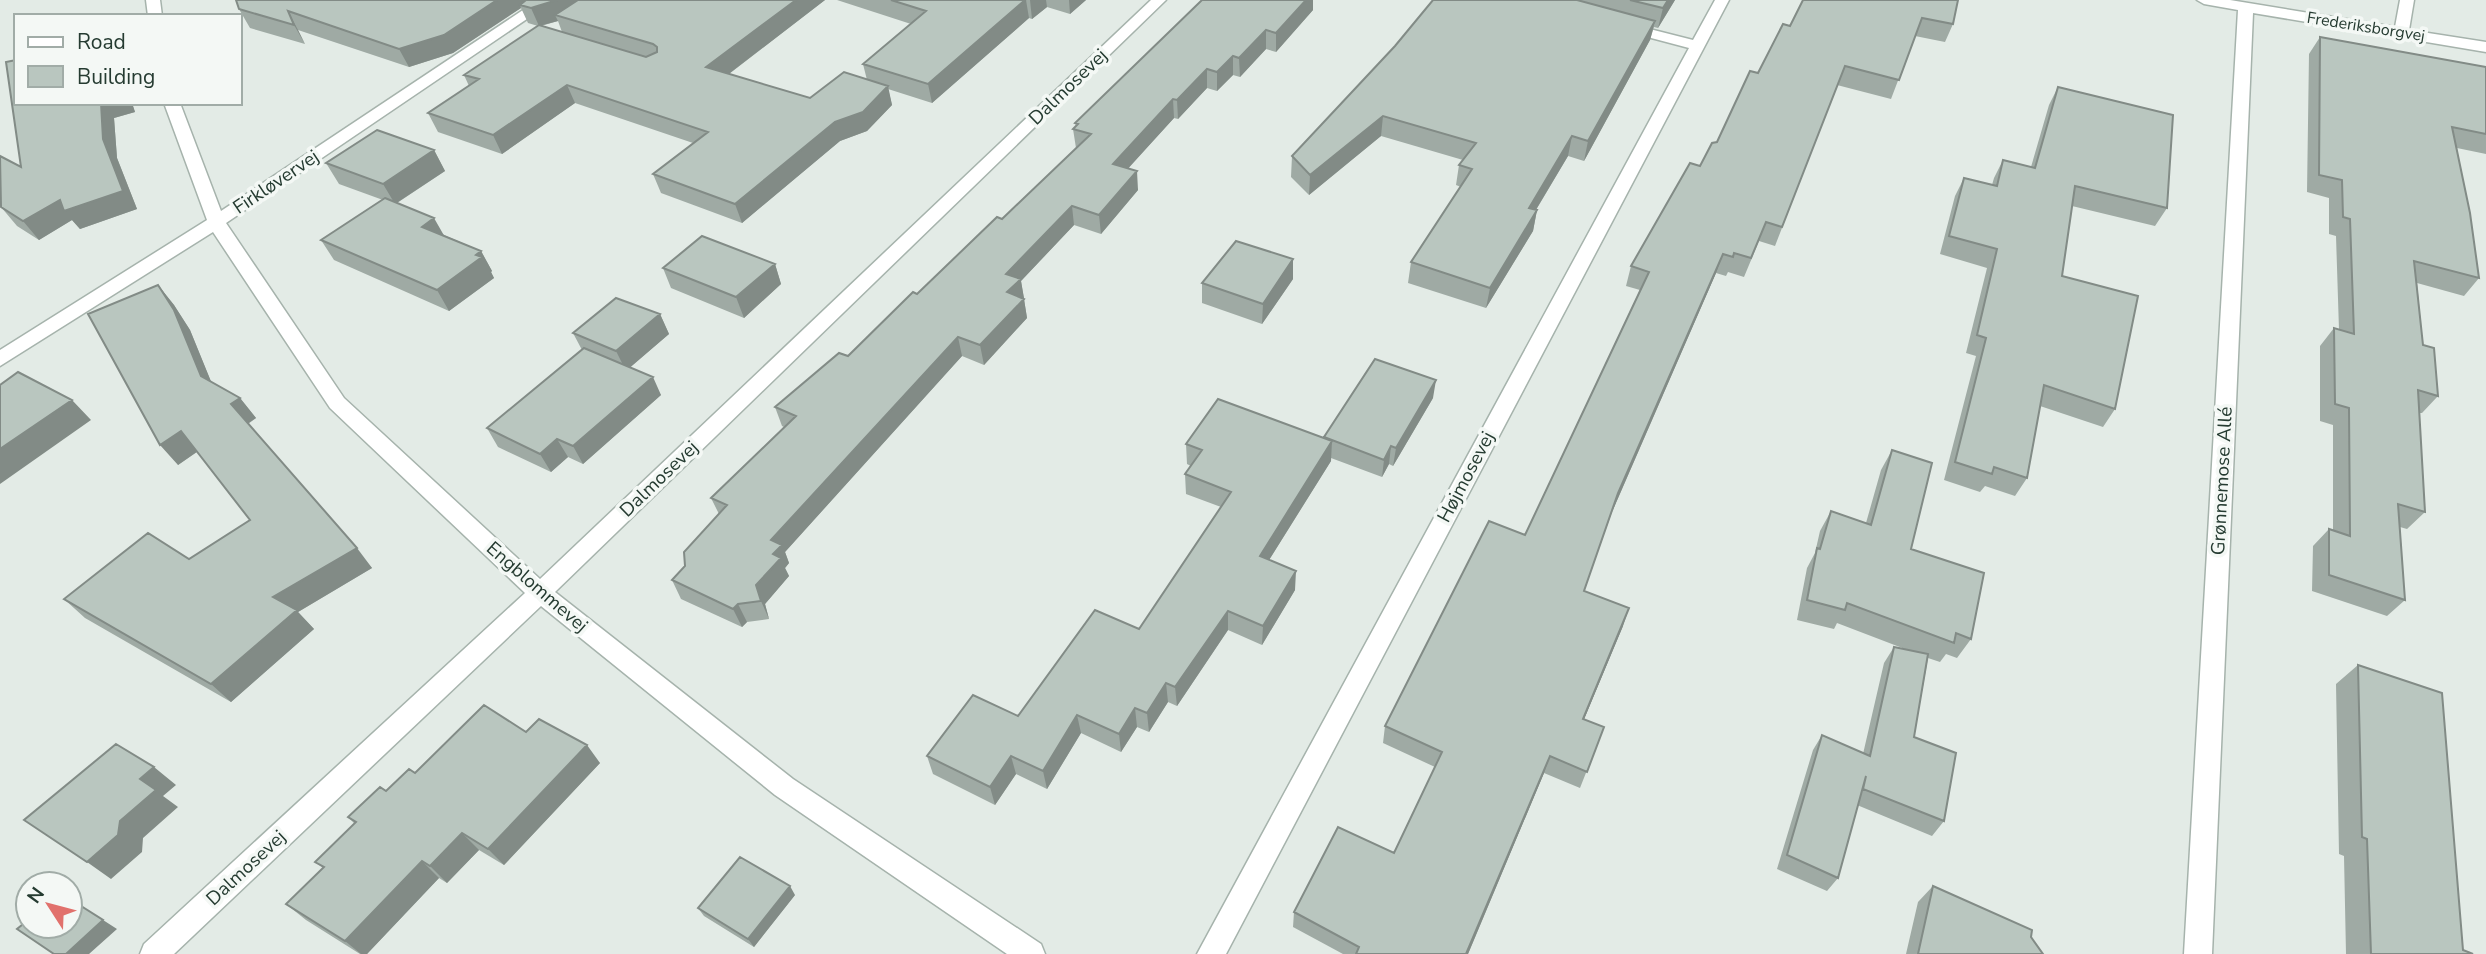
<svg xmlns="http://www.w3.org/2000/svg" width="2486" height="954" font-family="'Nunito Sans',sans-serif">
	<rect width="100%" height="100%" fill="#e3ebe6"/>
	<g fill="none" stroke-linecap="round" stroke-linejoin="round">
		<g stroke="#a6b3ac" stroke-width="3">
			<path id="minor" d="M146,0H160L162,16H148Z
				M538,0H555L226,223L344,398L540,579L1151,0H1166L555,592L793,779L1041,944L1045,954H1007L775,795L541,606L174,954H140L144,944L525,593L330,408L213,232L0,366V350L207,220L164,103H180L221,211Z
				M1715,0H1729L1226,954H1197L1689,48L1621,30L1619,27L1626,23L1693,40Z
				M2197,0H2230L2395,27L2400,0H2414L2409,30L2486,42V52L2253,13L2212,954H2184L2238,10L2204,4Z"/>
		</g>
		<use href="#minor" fill="#fff" fill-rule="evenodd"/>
	</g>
	<path fill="#9faaa4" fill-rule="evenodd" d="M236,0H825L729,74L810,98L867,80L863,64L911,24L837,0H1086L1070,14L1047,7L1032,19L1029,18L932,103L888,89L892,105L867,131L840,141L742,223L661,193L653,174L693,143L575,103L502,154L438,132L428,113L469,86L464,75L538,26L528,23L521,8L453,53L409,67L298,30L305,44L250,28L239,9ZM558,21L562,32L541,26Z
		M1202,0L1313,10L1276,52L1266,49L1240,77L1233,75L1217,91L1207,88L1178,119L1174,118L1128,168L1138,190L1101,234L1074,225L1021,281L1027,318L984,365L962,356L785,552L789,563L785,568L789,576L765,604L769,619L747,622L742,627L681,599L672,580L685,566L719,514L711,498L784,427L782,426L775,407L848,356L1002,219L1076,148L1073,129L1076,126L1075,123Z
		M1433,0H1675L1658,28L1654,27L1650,40L1584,161L1568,156L1536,210H1537L1533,231L1486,308L1408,283L1411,262L1461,187L1456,185L1459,165L1463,160L1381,136L1309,195L1291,177L1292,156L1395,46Z
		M1958,0L1953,24L1945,42L1915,36L1891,99L1837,85L1775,246L1759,241L1744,277L1728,272L1726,276L1716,273L1612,512L1584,591L1623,626L1584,719L1604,727L1580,788L1544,773L1468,954H1343L1293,927L1294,912L1394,853L1435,767L1383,743L1385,726L1525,535L1640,290L1626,286L1631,266L1717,142L1758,73L1790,26Z
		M2320,37L2486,67V154L2457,148L2479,278L2464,296L2417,283L2423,345L2438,396L2422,413H2419L2425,512L2407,529L2400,527L2405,600L2387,616L2312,591L2313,546L2329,529L2333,531V425L2320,421V346L2334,328L2339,330L2336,236L2329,234V198L2307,192L2309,54Z
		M2058,87L2167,208L2155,226L2072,206L2062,276L2115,409L2103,427L2040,406L2027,478L2015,496L1985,486L1980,492L1944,480L1976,356L1966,353L1987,268L1940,254L1955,196L1964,178L1992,185L1994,178L2003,160L2031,167L2049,105Z
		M16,103H132L135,112L114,118L117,158L137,209L80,229L72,220L39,240L17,226L1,207L21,167Z
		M434,150L445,171L397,203L444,235L481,251L492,271L491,272L494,278L449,311L334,260L321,240L383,200L339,184L326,163Z
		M1293,259V279L1262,324L1202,303V283Z
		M775,264L781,284L744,318L671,288L663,268Z
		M158,285L174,305L190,330L211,382L240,398L256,418L248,424L372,568L298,612L314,629L231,702L85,618L64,599L189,559L250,520L197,452L178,465Z
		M660,314L669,334L630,367L661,395L583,464L568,457L551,472L498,447L487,428L582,350L573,333Z
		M1433,398L1393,466L1389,464L1382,477L1331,458V461L1269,560L1295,590L1262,645L1228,630L1177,706L1168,702L1149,732L1137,727L1121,752L1081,733L1047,789L1016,774L995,805L933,774L927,756L1018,716L1139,629L1221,507L1186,494L1185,474L1191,466L1187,464L1186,444L1324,437Z
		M1892,450L1911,549L1971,639L1957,658L1946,654L1940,662L1928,658L1914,737L1944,821L1932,836L1857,805L1838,878L1827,891L1777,869L1813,750L1822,735L1863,754L1884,663L1894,647L1905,649L1837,623L1834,629L1797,620L1807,568L1815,553L1820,531L1831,511L1866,523L1881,470Z
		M2358,665L2463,950L2473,954H2346L2344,856L2339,854L2336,684Z
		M526,732L600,763L504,865L479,850L447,883L439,878L367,954H360L306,920L286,904L323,868L315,862L355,824L348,817L415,773Z
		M1933,886L2031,937L2043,954H1906L1918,902Z
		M795,895L754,947L704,916L698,908Z"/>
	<path fill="#828b86" d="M497,0H533L520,5L521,8L453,53L409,67L399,49Z
		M557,0H601L555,15L558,21L539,26L531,8Z
		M796,0H825L713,86L706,67Z
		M1025,0H1026L1029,18L932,103L928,84Z
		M1030,0H1046L1047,7L1032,19Z
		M1069,0H1086L1070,14Z
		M1306,0H1313V10L1276,52V33Z
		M1668,0H1675L1658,28L1663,8Z
		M288,11L298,30L305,44L294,25Z
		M1655,21L1650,40L1584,161L1588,141Z
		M1266,30V49L1240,77L1239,58Z
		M1233,56V75L1217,91V72Z
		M1207,69V88L1178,119L1177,100Z
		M567,85L575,103L502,154L493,135Z
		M888,86L892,105L867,131L840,141L742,223L735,204L835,122Z
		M1173,99L1174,118L1115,183L1113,164Z
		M101,103H132L135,112L114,118L117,158L137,209L80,229L72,220L39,240L23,221L103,139Z
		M1383,116L1381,136L1309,195L1310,175Z
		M1572,136L1568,156L1525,228L1529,208Z
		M434,150L445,171L395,204L383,184Z
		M1137,171L1138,190L1101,234L1099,215Z
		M1072,206L1074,225L1021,281L1024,298L1010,312L1007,292L1006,274Z
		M1537,210L1533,231L1486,308L1490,288Z
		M434,218L446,239L422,227Z
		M481,251L492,271L491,272L494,278L449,311L437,290Z
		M1723,254L1716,273L1612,512L1618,493Z
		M1293,259V279L1262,324L1263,304Z
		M775,264L781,284L744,318L736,297Z
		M158,285L174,305L190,330L217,396L201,376Z
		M1024,299L1027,318L984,365L980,345Z
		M660,314L669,334L626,371L616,351Z
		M958,337L962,356L785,552L789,563L785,568L789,576L765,604L769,619L761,601L756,585L773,554L771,540Z
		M653,377L661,395L583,464L573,446Z
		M1436,380L1433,398L1393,466L1396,448Z
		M240,398L256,418L247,424L231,404Z
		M72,400L91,420L0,484V449Z
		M181,431L198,451L178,465L160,445Z
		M557,439L568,457L551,472L540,454Z
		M1332,441L1331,461L1259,576L1260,556Z
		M1391,446L1389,464L1382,477L1384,460Z
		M357,548L372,568L298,612L314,629L231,702L211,684L273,597Z
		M1296,571L1295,590L1262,645L1263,626Z
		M738,604L747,622L742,627L733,609Z
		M1629,608L1623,626L1577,736L1583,719Z
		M1228,611V630L1177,706L1175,687Z
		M1166,683L1168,702L1149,732L1147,713Z
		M1135,708L1137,727L1121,752L1119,734Z
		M1077,715L1081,733L1047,789L1043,771Z
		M587,745L600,763L504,865L488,849Z
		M1011,756L1016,774L995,805L990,787Z
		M1550,756L1544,773L1468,954H1466Z
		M154,767L176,785L163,796L178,807L143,838L142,852L111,879L87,862L120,821L140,779Z
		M462,833L479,850L447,883L430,866Z
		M422,861L439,878L367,954H361L345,941Z
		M790,886L795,895L754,947L748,939Z
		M103,920L117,929L89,954H66Z"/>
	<path fill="#b9c6bf" stroke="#828b86" stroke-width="2" d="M236,0H497L444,35L399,49L288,11L294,25L239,9Z
		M526,0H557L531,8L520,5Z
		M578,0H796L706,67L810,98L844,72L888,86L863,112L835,122L735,204L653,174L708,132L567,85L493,135L428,113L479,79L464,75L539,25L646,57L657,52V47L653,44L555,15Z
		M891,0H1025L928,84L863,64L926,11Z
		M1202,0H1306L1276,33L1266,30L1239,58L1233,56L1217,72L1207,69L1177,100L1173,99L1113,164L1137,171L1099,215L1072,206L1006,274L1021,279L1007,292L1024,299L980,345L958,337L771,540L782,545L773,554L781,558L756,585L761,601L738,604L733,609L672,580L685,566L684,552L727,505L711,498L796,416L775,407L839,353L848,356L913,292L917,294L997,217L1002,219L1091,134L1073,129L1078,124L1075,123Z
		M1433,0H1577L1655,21L1588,141L1572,136L1529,208L1537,210L1490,288L1411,262L1472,169L1459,165L1476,143L1383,116L1310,175L1292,156L1395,46Z
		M1630,0H1668L1663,8Z
		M1803,0H1958L1953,24L1922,18L1899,80L1845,66L1782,227L1766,222L1751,258L1734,253L1733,257L1723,254L1618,493L1584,591L1629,608L1583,719L1604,727L1587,772L1550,756L1466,954H1356L1359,947L1294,912L1338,827L1394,853L1442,752L1385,726L1489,521L1525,535L1649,272L1631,266L1690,163L1700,166L1712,143L1717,142L1750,71L1758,73L1783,24L1790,26Z
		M2320,37L2486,67V134L2452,127L2470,213L2479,278L2414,261L2423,345L2434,348L2438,396L2418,390L2425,512L2398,504L2405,600L2329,575V529L2350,536L2349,408L2335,404L2334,328L2354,334L2350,219L2343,217L2342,180L2319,175Z
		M16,60V103H101L103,139L123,191L64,211L60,200L23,221L1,207L0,156L21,167L6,62Z
		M2058,87L2173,115L2167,208L2075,186L2062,276L2138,296L2115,409L2044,385L2027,478L1994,467L1992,474L1955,462L1986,338L1977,335L1997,249L1949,236L1964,178L1997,186L2003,160L2035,168Z
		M377,130L434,150L383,184L326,163Z
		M385,198L434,218L422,227L481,251L476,255L482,257L437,290L321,240Z
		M702,236L775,264L736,297L663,268Z
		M1236,241L1293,259L1263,304L1202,283Z
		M158,285L174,310L201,376L240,398L231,404L357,548L273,597L297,610L211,684L64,599L148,533L189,559L250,520L181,431L160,445L88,314Z
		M616,298L660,314L616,351L573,333Z
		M584,348L653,377L573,446L557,439L540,454L487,428Z
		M1375,359L1436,380L1396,448L1391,446L1384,460L1324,437Z
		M18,372L72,400L0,449V385Z
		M1218,399L1332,441L1260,556L1296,571L1263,626L1228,611L1175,687L1166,683L1147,713L1135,708L1119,734L1077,715L1043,771L1011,756L990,787L927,756L973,695L1018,716L1095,610L1139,629L1231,492L1185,474L1202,450L1186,444Z
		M1892,450L1932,463L1911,549L1984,573L1971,639L1956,633L1954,643L1847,603L1845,610L1807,600L1817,548L1820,549L1831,511L1871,525Z
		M1894,647L1928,654L1914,737L1956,753L1944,821L1863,789L1866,776L1838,878L1787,855L1822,735L1870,756Z
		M2358,665L2442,693L2463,950L2473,954H2371L2367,839L2362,837Z
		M484,705L526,732L539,719L587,745L488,849L462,833L430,866L422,861L345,941L286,904L324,867L315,862L356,822L348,817L380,787L386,791L409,769L415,773Z
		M116,744L154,767L140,779L156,790L120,821L118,835L87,862L24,820Z
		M740,857L790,886L748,939L698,908Z
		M1933,886L2032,930L2031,937L2043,954H1918Z
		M70,899L103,920L66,954H54L17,929L28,920V926H70Z"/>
	<g text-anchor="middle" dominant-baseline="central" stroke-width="7" stroke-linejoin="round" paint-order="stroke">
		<g font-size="16" fill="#253b31" stroke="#f4f8f5">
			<text transform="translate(2366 27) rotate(9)">Frederiksborgvej</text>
		</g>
		<g font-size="19" fill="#253b31" stroke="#f4f8f5">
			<text transform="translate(1068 87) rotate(-44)">Dalmosevej</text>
			<text transform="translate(276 182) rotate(-34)">Firkløvervej</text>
			<text transform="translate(1466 477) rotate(-62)">Højmosevej</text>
			<text transform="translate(659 479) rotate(-44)">Dalmosevej</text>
			<text transform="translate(2222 481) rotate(-87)">Grønnemose Allé</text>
			<text transform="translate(537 587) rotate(41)">Engblommevej</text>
			<text transform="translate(246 868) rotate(-43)">Dalmosevej</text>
		</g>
	</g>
	<rect x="14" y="14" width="228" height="91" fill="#f4f8f5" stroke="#a1aca7" stroke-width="2"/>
	<rect x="28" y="37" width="35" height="10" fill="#ffffff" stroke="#a1aca7" stroke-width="2"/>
	<text x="77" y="49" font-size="21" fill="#253b31">Road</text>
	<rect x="28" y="66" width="35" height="21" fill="#b9c6bf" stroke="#a1aca7" stroke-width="2"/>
	<text x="77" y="84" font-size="21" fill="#253b31">Building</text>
	<g transform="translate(49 905) rotate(306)"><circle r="33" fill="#f4f8f5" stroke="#a1aca7" stroke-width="2"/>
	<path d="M0-5L12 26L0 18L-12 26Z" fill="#e1716c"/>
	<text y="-10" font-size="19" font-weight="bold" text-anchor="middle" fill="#253b31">N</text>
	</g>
</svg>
